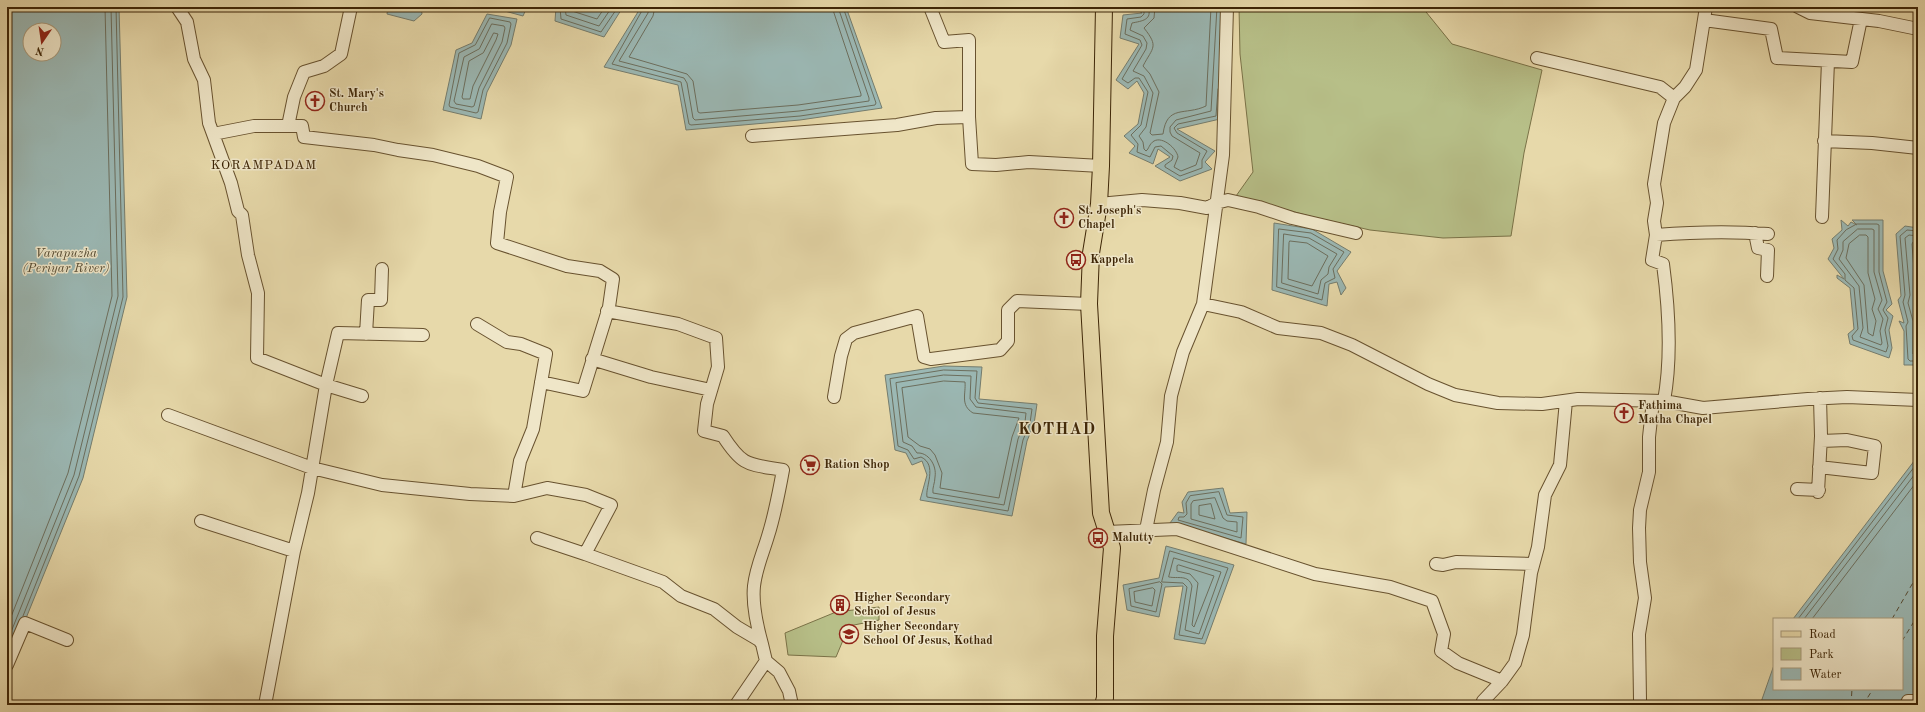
<svg xmlns="http://www.w3.org/2000/svg" width="1925" height="712" font-family="'Old Standard TT',serif">
	<rect width="100%" height="100%" fill="#e7d9aa"/>
	<filter id="stains"><feTurbulence type="fractalNoise" baseFrequency=".005" numOctaves="4"/><feColorMatrix values="0 0 0 0 .2 0 0 0 0 .09 0 0 0 0 .02 0 0 0 .5 -.17"/></filter>
	<radialGradient id="worn" r=".72"><stop offset=".6" stop-color="#630" stop-opacity="0"/><stop offset="1" stop-color="#630" stop-opacity=".3"/></radialGradient>
	<path fill="#b7bf88" stroke="#7a7247" d="M1239,7H1422L1452,44L1542,70L1524,153L1511,236L1443,238L1370,230L1313,217L1236,196L1253,172L1240,54Z
		M879,607V620L849,626L836,657L788,655L785,633L836,612Z"/>
	<path fill="#9bb8b4" stroke="#757d6e" fill-rule="evenodd" d="M7,7H119L127,297L83,478L7,665ZM30,30H54V54H30Z
		M388,7H421L422,14L414,21L387,14Z
		M490,7H527L523,16Z
		M556,7H623L604,37L555,21Z
		M641,7H846L882,108L800,120L686,130L678,85L604,67Z
		M1133,7H1226L1220,119L1177,129L1215,151L1205,162L1212,169L1180,181L1155,166L1170,157L1158,149L1153,164L1129,153L1135,146L1124,136L1138,124L1144,93L1137,81L1128,89L1116,80L1139,44L1120,38L1123,15L1142,13Z
		M487,14L517,19L511,45L487,92L481,119L443,110L456,50L472,43Z
		M1841,220L1848,226L1851,222L1857,225L1852,220H1883V271L1892,304L1886,310L1893,316L1889,330L1892,348L1889,358L1850,344L1848,334L1854,329L1850,288L1837,278V275L1844,279L1828,259L1834,248L1832,239L1842,230Z
		M1274,223L1312,229L1351,252L1337,271L1346,288L1341,295L1337,282L1329,284L1327,306L1272,290Z
		M1905,226L1918,228V365H1904V331L1899,321L1904,323L1898,300L1901,296L1896,234Z
		M944,366L982,367L979,399L1037,404L1034,424L1027,441L1012,516L920,500L927,475L922,461L912,465L906,453L895,450L885,375Z
		M1918,456V690L1904,705H1760L1774,665V689H1902V619H1793Z
		M1223,488L1230,513L1247,512L1246,544L1170,523L1178,512L1184,513L1182,502L1188,492Z
		M1166,546L1234,565L1205,644L1174,639L1183,586L1165,587L1159,617L1127,610L1123,585L1159,578Z"/>
	<g fill="none" stroke-linecap="round" stroke-linejoin="round">
		<path stroke="#6c6e5d" stroke-width="1" d="M560,7L561,19L601,32L618,7
			M565,7L566,15L599,26L612,7
			M571,7L572,11L597,19L605,7
			M644,7L612,64L681,82L689,124L691,125L800,116L875,105L876,103L843,7
			M649,7L648,13L619,61L684,78L687,83L693,118L695,120L799,111L869,101V98L838,7
			M655,7L653,16L629,57L687,74L693,81L698,112L700,113L798,105L861,96V94L832,7
			M1141,7L1144,10V14L1141,17L1127,19L1125,34L1140,40L1142,45L1122,79L1128,83L1135,78H1139L1148,92L1141,125L1131,135L1138,144L1137,152L1150,157L1155,147L1161,146L1173,156L1172,160L1165,165V167L1180,176L1202,168V160L1207,151L1177,133L1174,128L1178,124L1216,116L1218,89
			M1148,7C1153,20 1142,21 1132,23L1130,30L1143,36L1147,43L1146,49L1133,71L1144,76L1153,93L1146,127L1139,136L1143,142L1144,149L1146,151C1149,149 1149,144 1154,141C1163,136 1177,149 1178,157L1174,167L1181,171L1196,165L1200,153L1172,136L1170,132V127L1176,120L1211,111L1217,7
			M1155,7L1154,18L1144,28C1159,47 1153,47 1143,66L1150,74L1159,92L1150,133L1152,135L1163,134C1167,104 1185,116 1206,106L1211,7
			M490,18L510,22L511,24L507,43L483,90L478,112L476,113L450,107L449,105L459,53L475,45Z
			M492,24L504,26L505,28L502,42L479,88L474,106L472,107L456,104L454,101L464,57L479,49Z
			M494,33L498,34L496,40L473,86L470,99H463L462,97L469,61L483,53Z
			M1857,224H1877L1879,225V272L1887,302L1883,310L1888,318L1885,330L1888,346L1886,352L1853,340L1852,336L1858,329L1854,288L1845,280V274L1833,259L1838,249L1837,240L1846,230Z
			M1279,229L1311,233L1344,252L1333,269L1335,278L1325,283L1322,300L1277,287Z
			M1858,229H1872L1874,230V272L1882,300L1878,309L1883,319L1880,331L1882,343L1881,345L1860,337L1863,328L1859,286L1839,259L1843,250V242Z
			M1918,231L1907,230L1900,236L1905,295L1903,302L1908,322L1906,326L1908,359L1910,361H1918
			M1284,234L1309,238L1337,254L1329,267L1328,274L1321,280L1318,294L1282,283Z
			M1860,235H1866L1868,237V273L1875,299L1872,309L1876,321L1873,336L1868,333L1864,285L1846,258L1849,244Z
			M1918,236L1909,235L1905,238L1910,295L1908,303L1913,321V354L1918,356
			M1290,241L1307,243L1328,256L1312,286L1288,279L1289,243Z
			M1918,242H1913L1912,244L1916,295L1915,304L1918,317
			M944,370L977,371L975,398L978,403L1032,409L1030,423L1023,440L1008,511L927,497C925,487 938,465 921,457L914,459L908,450L898,446L890,379Z
			M944,375L971,376L970,399L976,407L1026,413L1025,422L1018,439L1004,505L933,493C932,488 935,483 935,477C937,465 928,452 917,453L912,446L903,442L896,383Z
			M944,381L965,382C966,394 960,405 973,413L1019,418L1012,437L999,498L940,488L942,473L935,455L930,449L920,446L908,437L902,388Z
			M1219,492L1227,515L1243,517L1241,538L1178,520L1179,517H1184L1187,514L1186,503L1190,496Z
			M1215,498L1223,518L1227,521L1237,522V532L1191,519V504L1193,501Z
			M1211,504L1215,519L1199,515V506Z
			M1170,551L1228,568L1202,639L1179,635L1187,587L1183,583L1162,582Z
			M1174,558L1221,572L1199,634L1185,630L1192,586C1188,574 1178,579 1169,577Z
			M1179,565L1214,576L1194,627L1192,625L1198,583L1190,574L1177,571V566Z
			M1160,582L1162,584L1156,612L1131,606L1129,589Z
			M1153,588L1155,590L1152,606L1135,602L1134,592Z
			M23,616L79,476L123,297L116,7
			M1798,619L1918,462
			M1804,619L1918,470
			M1812,619L1918,480
			M7,627L68,473L112,296L105,7
			M7,642L74,475L118,296L111,7"/>
		<path stroke="#544a32" stroke-width="1" stroke-dasharray="5 4" stroke-linecap="butt" d="M1892,619L1918,574
			M1902,641L1918,615
			M1851,705L1852,689
			M1863,705L1873,689"/>
		<g stroke="#68522f" stroke-width="14">
			<path id="minor" d="M177,7L187,22L194,59L204,80L209,123L231,183L238,211L242,215L248,255L258,293L257,358L326,385L308,493L294,551L265,705
				M930,7L944,42L969,40V117L972,164L996,165L1029,162L1101,166
				M1798,7L1810,13L1879,21L1918,29
				M1704,20L1771,29L1777,58L1852,62L1861,19
				M1537,58L1660,87L1674,98
				M288,126L294,97L304,72L324,66L341,54L351,7
				M213,134L254,126H302L304,137L374,145L398,150L433,155L478,166L507,177L500,212L497,243L567,266L600,271L613,279L609,307L583,391L541,382
				M752,136L897,125L936,118L969,117
				M1824,141L1872,143L1918,148
				M1099,204L1142,200L1180,203L1207,208L1216,203L1228,200L1259,207L1292,218L1356,233
				M1822,217L1828,61
				M1755,233L1758,248L1768,250L1767,276
				M1656,235C1694,232 1730,231 1768,234
				M1203,304L1223,155L1227,7
				M607,311L678,324L716,338L718,367L707,404L704,431L723,436C743,467 748,464 783,470C779,492 775,514 768,536C763,553 756,568 754,586C752,605 757,626 762,644
				M477,324L507,342L521,344L546,354L533,429L520,461L514,496
				M366,334L368,300H381L382,269
				M592,359L651,377L711,390
				M362,396L326,385L338,333L423,335
				M834,397L841,356L846,339L854,333L917,316L924,357L931,359L1000,350L1008,341V310L1017,301L1089,304
				M1664,401C1672,357 1669,309 1663,264L1652,260L1656,235L1654,221L1657,203L1654,184L1664,123L1674,98L1685,87L1696,70L1706,7
				M168,415L312,468L382,485L470,494L514,496L547,488L586,495L611,505L585,554L663,582L681,596L714,609L737,627L759,640L762,644L766,661L779,672L789,691L792,705
				M1819,467L1872,473L1875,446L1847,440L1821,441
				M1797,489L1819,490
				M1818,492L1821,436L1820,398
				M201,521L294,551
				M1146,530L1154,490L1167,442L1171,396L1183,352L1203,304L1241,312L1278,328L1321,333L1352,345L1428,384L1455,395L1498,403L1542,404L1578,399L1664,401L1703,408L1808,399L1847,397L1918,400
				M1107,532L1177,529L1315,574L1390,587L1432,601L1444,634L1441,651L1458,663L1502,681
				M537,538L585,554
				M1436,564L1443,565L1456,562L1533,564
				M7,665L25,623L67,640
				M1640,700L1639,634L1645,598L1640,562L1639,528L1640,510L1649,472V437L1653,401
				M736,705L766,661
				M1482,705L1483,701L1502,681L1515,663L1523,635L1531,573L1538,547L1545,495L1560,465L1566,401
				M1906,705L1908,701H1918"/>
		</g>
		<g stroke="#3d2506" stroke-width="18">
			<path id="major" d="M1103,705L1105,698V636L1112,548L1101,513L1089,304L1091,253L1099,204L1101,166L1104,7"/>
		</g>
		<use href="#minor" stroke="#efe6c8" stroke-width="12"/>
		<use href="#major" stroke="#e7d9aa" stroke-width="16"/>
	</g>
	<defs>
		<g id="church-ring" transform="scale(1)"><circle r="9.5" fill="#efe6c8" stroke="#8f2418" stroke-width="1.5"/><path d="M-1.2-6h2.4v3.5h3.3v2.4h-3.3V6h-2.4V-.1h-3.3v-2.4h3.3Z" fill="#8f2418"/></g>
		<g id="bus-ring" transform="scale(1)"><circle r="9.5" fill="#efe6c8" stroke="#8f2418" stroke-width="1.5"/><path d="M-5-6H5V4H4V6H2V4H-2V6H-4V4H-5ZM-3.5-4V0h7V-4ZM-3.5 1.2v1.5H-2V1.2ZM2 1.2v1.5H3.5V1.2Z" fill="#8f2418"/></g>
		<g id="supermarket-ring" transform="scale(1)"><circle r="9.5" fill="#efe6c8" stroke="#8f2418" stroke-width="1.5"/><path d="M-6-5.5h2.5l.6 2H6L4.5 2H-2.5L-4.4-4H-6ZM-1.5 3.2a1.3 1.3 0 1 0 .1 0ZM3 3.2a1.3 1.3 0 1 0 .1 0Z" fill="#8f2418"/></g>
		<g id="building-ring" transform="scale(1)"><circle r="9.5" fill="#efe6c8" stroke="#8f2418" stroke-width="1.5"/><path d="M-4-6H4V6H1V3H-1V6H-4ZM-2.5-4.3h1.7v1.8h-1.7ZM.8-4.3h1.7v1.8H.8ZM-2.5-1h1.7V.8h-1.7ZM.8-1h1.7V.8H.8Z" fill="#8f2418"/></g>
		<g id="school-ring" transform="scale(1)"><circle r="9.5" fill="#efe6c8" stroke="#8f2418" stroke-width="1.5"/><path d="M0-5L7-2L0 1L-7-2ZM-4 1L0 2.5L4 1V4Q0 6-4 4Z" fill="#8f2418"/></g>
	</defs>
	<g fill-rule="evenodd">
		<use href="#church-ring" x="315" y="101"/>
		<use href="#church-ring" x="1064" y="218"/>
		<use href="#bus-ring" x="1076" y="260"/>
		<use href="#church-ring" x="1624" y="413"/>
		<use href="#supermarket-ring" x="810" y="465"/>
		<use href="#bus-ring" x="1098" y="538"/>
		<use href="#building-ring" x="840" y="605"/>
		<use href="#school-ring" x="849" y="634"/>
	</g>
	<g text-anchor="middle" dominant-baseline="central" stroke-width="3" stroke-linejoin="round" paint-order="stroke">
		<g font-size="12" font-weight="bold" fill="#3d2506" stroke="#efe6c8" text-anchor="start">
			<text x="329" y="94">St. Mary's<tspan x="329" dy="14">Church</tspan></text>
			<text x="1078" y="211">St. Joseph's<tspan x="1078" dy="14">Chapel</tspan></text>
			<text x="1090" y="260">Kappela</text>
			<text x="1638" y="406">Fathima<tspan x="1638" dy="14">Matha Chapel</tspan></text>
			<text x="824" y="465">Ration Shop</text>
			<text x="1112" y="538">Malutty</text>
			<text x="854" y="598">Higher Secondary<tspan x="854" dy="14">School of Jesus</tspan></text>
			<text x="863" y="627">Higher Secondary<tspan x="863" dy="14">School Of Jesus, Kothad</tspan></text>
		</g>
		<g font-size="13" letter-spacing="1" fill="#3d2506" stroke="#efe6c8">
			<text x="264" y="165">KORAMPADAM</text>
		</g>
		<g font-size="13" font-style="italic" fill="#544a32" stroke="#efe6c8">
			<text x="66" y="253">Varapuzha<tspan x="66" dy="15">(Periyar River)</tspan></text>
		</g>
		<g font-size="16" font-weight="bold" letter-spacing="1" fill="#3d2506" stroke="#efe6c8">
			<text x="1057" y="430">KOTHAD</text>
		</g>
	</g>
	<rect width="1925" height="712" fill="none" stroke="#e7d9aa" stroke-width="24"/>
	<rect x="8" y="8" width="1909" height="696" fill="none" stroke="#3d2506" stroke-width="2"/>
	<rect x="12" y="12" width="1901" height="688" fill="none" stroke="#3d2506"/>
	<rect x="1773" y="618" width="130" height="72" fill="#efe6c8" stroke="#a8997a"/>
	<rect x="1781" y="631" width="20" height="6" fill="#e7d9aa" stroke="#a8997a"/>
	<text x="1809" y="638" font-size="12" fill="#3d2506">Road</text>
	<rect x="1781" y="648" width="20" height="12" fill="#b7bf88" stroke="#a8997a"/>
	<text x="1809" y="658" font-size="12" fill="#3d2506">Park</text>
	<rect x="1781" y="668" width="20" height="12" fill="#9bb8b4" stroke="#a8997a"/>
	<text x="1809" y="678" font-size="12" fill="#3d2506">Water</text>
	<g transform="translate(42 42) rotate(193)"><circle r="19" fill="#efe6c8" stroke="#a8997a"/>
	<path d="M0-3L7 15L0 10L-7 15Z" fill="#8f2418"/>
	<text y="-6" font-size="11" font-weight="bold" text-anchor="middle" fill="#3d2506">N</text>
	</g>
	<rect width="100%" height="100%" filter="url(#stains)"/>
	<rect width="100%" height="100%" fill="url(#worn)"/>
</svg>
